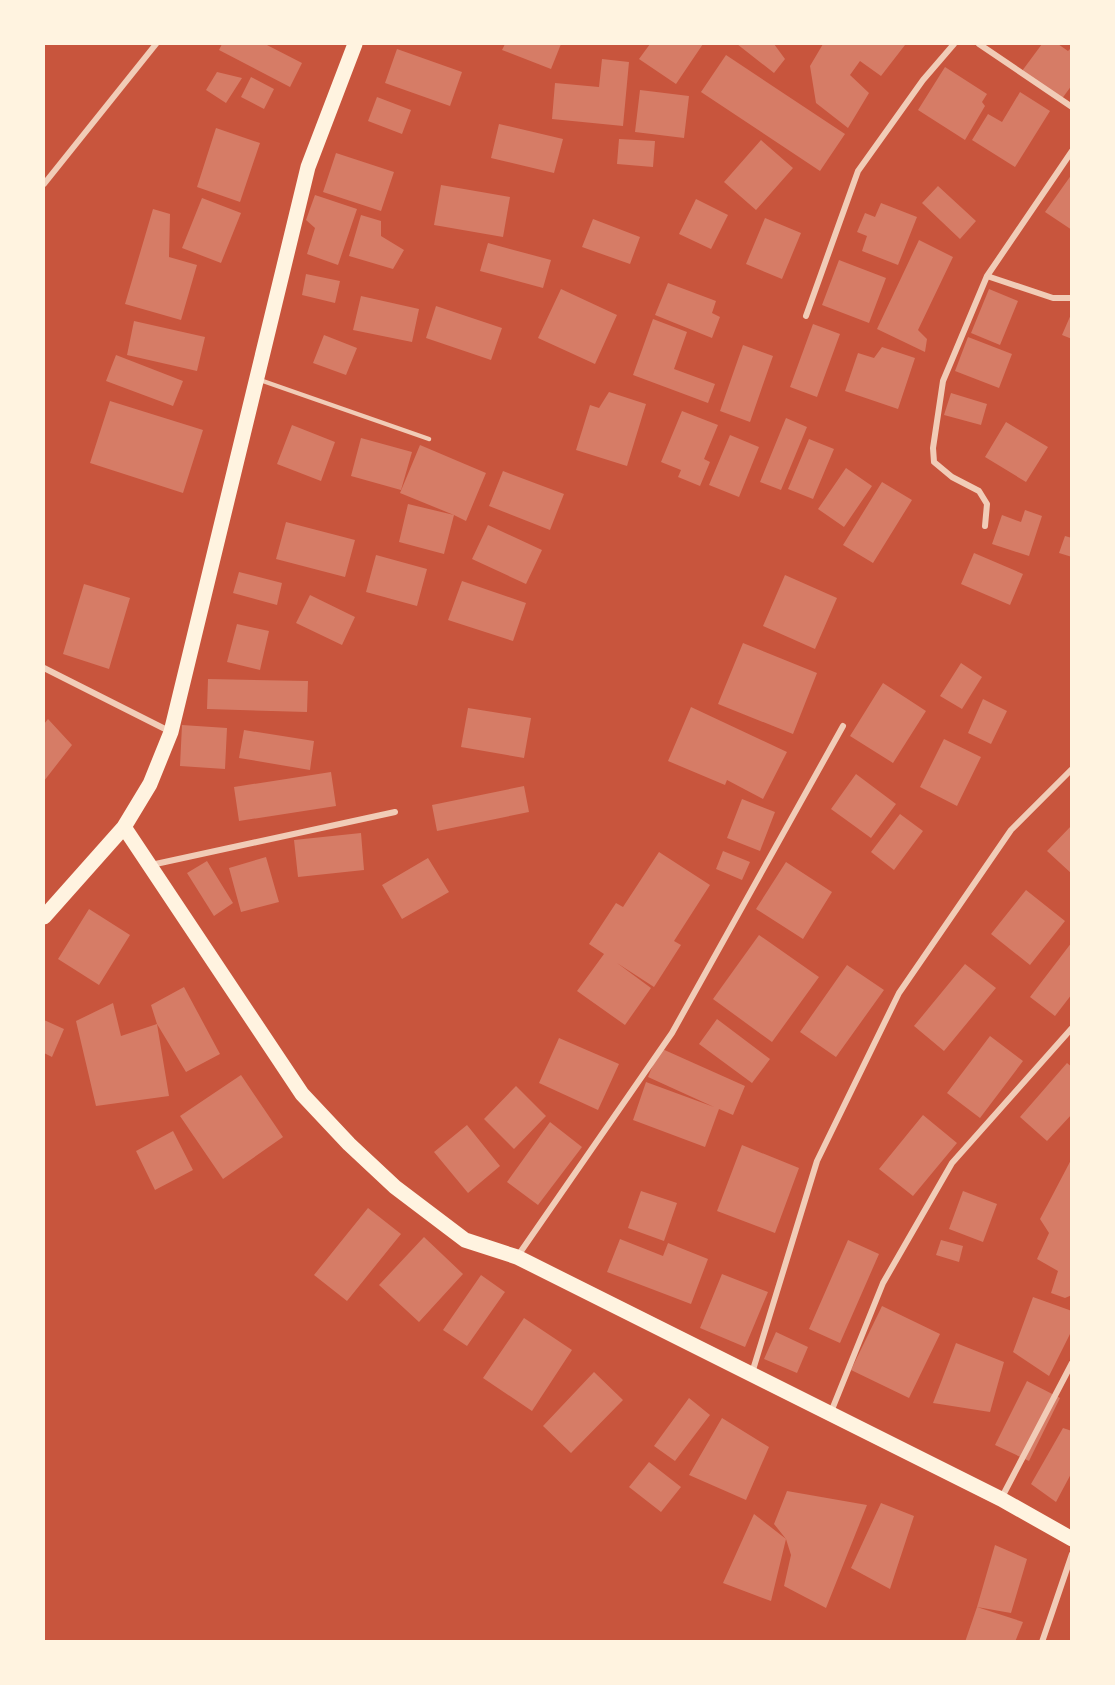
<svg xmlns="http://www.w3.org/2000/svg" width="1115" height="1685" font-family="'PT Sans',sans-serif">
	<rect width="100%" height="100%" fill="#c8553d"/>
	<path fill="#d67c66" d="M222,44H265L302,63L290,87L219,50Z
		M505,44H561L551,69L502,50Z
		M650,44H703L676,84L639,59Z
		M737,44H774L785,59L774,73Z
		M823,44L905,45L881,76L860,61L850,75L869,93L848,128L816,103L810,66Z
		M1042,44H1058L1068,51L1072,47V85L1061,100L1022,71Z
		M397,49L462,72L450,106L385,83Z
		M726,55L845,134L820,171L701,92Z
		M602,59L629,62L623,126L552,119L555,83L599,87Z
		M945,67L987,94L982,102L985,106L965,140L918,110Z
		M217,72L242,78L226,103L206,90Z
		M251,77L274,89L264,109L241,97Z
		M640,90L689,96L684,138L635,132Z
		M1020,92L1050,111L1015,167L972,140L988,114L1002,122Z
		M377,97L411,110L402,134L368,121Z
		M499,124L563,139L554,173L491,158Z
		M216,128L260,143L240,202L197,187Z
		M619,139L655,141L653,167L617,164Z
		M761,140L793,168L756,210L724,182Z
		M336,153L394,172L381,211L323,192Z
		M1072,174V230L1045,212Z
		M441,185L510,197L503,237L434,225Z
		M938,186L976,221L960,239L922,203Z
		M315,195L357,209L338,265L307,254L315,228L306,220Z
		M202,198L241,213L221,263L182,248Z
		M696,199L728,215L711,249L679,234Z
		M881,203L917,217L898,265L862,251L867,236L857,232L865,213L875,217Z
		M153,209L170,214L169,257L197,265L181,320L125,304Z
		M361,215L381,221V236L404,250L393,269L349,256Z
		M765,218L801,233L782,279L746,264Z
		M593,219L640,237L630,264L582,247Z
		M919,240L953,257L918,330L927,339L925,352L877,329Z
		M488,243L551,260L543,288L480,271Z
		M839,260L886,278L869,323L822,305Z
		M306,274L340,281L335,303L302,295Z
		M668,283L716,301L712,313L720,317L712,338L655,315Z
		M561,289L617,315L595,364L538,338Z
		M989,289L1018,301L1000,345L971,333Z
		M361,296L419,309L412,342L353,330Z
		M436,306L502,328L491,360L426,338Z
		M1072,312V339L1062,335Z
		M653,319L687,332L674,369L715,384L708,403L633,375Z
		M134,321L205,337L197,371L127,355Z
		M813,324L840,334L817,397L790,387Z
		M324,335L357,348L346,375L313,363Z
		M968,337L1012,354L999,388L955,371Z
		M743,345L773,356L750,422L720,411Z
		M882,347L915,358L898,409L845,391L858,353L874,358Z
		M116,355L183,381L173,406L106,381Z
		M609,392L646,404L627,466L576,450L590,405L599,408Z
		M951,393L987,404L981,425L944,415Z
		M110,401L203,430L183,493L90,463Z
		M682,411L718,425L704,459L710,462L700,486L678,477L681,470L661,462Z
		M786,418L807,427L781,490L760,482Z
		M1006,422L1048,447L1026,482L985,457Z
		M292,425L335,442L321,481L277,464Z
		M730,435L759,447L739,497L709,485Z
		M361,438L412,452L401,490L351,476Z
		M809,439L834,449L813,499L788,489Z
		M420,445L486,473L466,521L454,515L444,554L399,542L408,504L454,515L400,493Z
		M846,468L872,486L844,527L818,509Z
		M503,471L564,494L550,530L489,506Z
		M882,482L912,500L873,563L843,545Z
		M1025,510L1042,516L1029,556L992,544L1002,515L1021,522Z
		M286,522L355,540L345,577L276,559Z
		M488,525L542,550L526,584L472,559Z
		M1065,536L1072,538V557L1059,553Z
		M974,553L1023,574L1010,605L961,584Z
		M376,555L427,569L417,606L366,592Z
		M239,572L282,583L277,605L233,593Z
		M785,575L837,598L815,649L763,626Z
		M462,581L526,603L513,641L448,620Z
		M84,584L130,598L109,669L63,654Z
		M310,595L355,617L342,645L296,623Z
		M237,624L269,631L260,670L227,662Z
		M743,643L817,673L793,734L718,704Z
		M961,663L982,677L962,709L940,696Z
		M208,679L308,681L307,712L207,709Z
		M883,683L926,711L893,763L850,736Z
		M983,699L1007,711L991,744L968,733Z
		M691,707L787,752L763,799L727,780L725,785L668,761Z
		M468,708L531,718L524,758L461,747Z
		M48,719L72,745L44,781V724Z
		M182,725L227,728L225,769L180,766Z
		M244,730L314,741L310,770L239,758Z
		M944,739L981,757L957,806L920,787Z
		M331,772L336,806L239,821L234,787Z
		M856,774L896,804L871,838L831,809Z
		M524,786L529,812L437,831L432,805Z
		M742,799L775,812L760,851L727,838Z
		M900,814L923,831L894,870L871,852Z
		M1072,825V874L1047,851Z
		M361,833L364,870L298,877L294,840Z
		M723,851L750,862L742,880L716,869Z
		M659,852L710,885L674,941L681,945L654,987L617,963L651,988L625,1025L577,991L604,954L589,944L616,903L623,907Z
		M266,857L279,902L241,912L229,868Z
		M428,858L449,892L402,919L382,885Z
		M207,861L233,903L214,916L187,873Z
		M786,862L832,892L803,939L756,909Z
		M1026,890L1065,921L1030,965L991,934Z
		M89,909L130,935L99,985L58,959Z
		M759,935L819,977L772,1042L713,999Z
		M1072,942V994L1055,1016L1030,997Z
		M965,964L996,988L944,1051L914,1026Z
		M847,965L884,990L836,1057L800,1032Z
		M184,987L220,1054L186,1072L157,1024L151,1005Z
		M113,1003L121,1036L157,1024L169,1096L96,1106L76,1021Z
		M717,1019L770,1059L752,1083L699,1044Z
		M44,1020L64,1029L52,1057L44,1053Z
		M990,1036L1023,1061L980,1118L947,1093Z
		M559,1038L619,1064L598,1110L539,1083Z
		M660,1048L745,1086L733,1115L719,1109L705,1147L633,1120L646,1082L714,1107L648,1077Z
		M1067,1063L1072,1067V1114L1047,1141L1020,1117Z
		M241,1075L283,1137L223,1179L180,1116Z
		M516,1086L546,1116L514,1149L484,1119Z
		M923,1115L957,1143L913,1196L879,1169Z
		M550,1122L582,1147L538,1205L507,1182Z
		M467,1125L500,1166L468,1193L434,1152Z
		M173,1131L193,1170L155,1190L136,1151Z
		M742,1145L799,1168L775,1233L717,1211Z
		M1072,1158V1295L1065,1298L1051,1293L1058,1271L1037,1259L1049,1233L1040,1219Z
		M641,1191L677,1203L664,1241L628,1228Z
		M963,1191L997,1204L983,1242L949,1229Z
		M368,1208L401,1234L347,1301L314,1275Z
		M424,1237L463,1274L419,1322L379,1285Z
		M620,1239L663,1256L668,1243L708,1259L691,1304L607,1272Z
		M848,1240L879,1254L840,1343L809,1329Z
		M941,1240L963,1246L959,1262L936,1255Z
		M722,1274L768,1292L745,1347L700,1328Z
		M481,1275L505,1292L467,1346L443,1330Z
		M1033,1297L1072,1311V1330L1049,1376L1013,1352Z
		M882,1306L940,1334L909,1398L851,1370Z
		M524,1318L572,1350L532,1411L483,1378Z
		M776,1332L808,1347L797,1373L764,1359Z
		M956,1343L1004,1362L990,1412L933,1403Z
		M594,1372L623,1400L571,1453L543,1426Z
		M1027,1381L1060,1398L1029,1461L995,1445Z
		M689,1398L710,1415L675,1461L654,1446Z
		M722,1418L769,1447L746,1500L689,1475Z
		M1063,1428L1072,1431V1472L1056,1502L1031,1484Z
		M649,1462L681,1487L661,1512L629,1487Z
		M787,1491L867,1505L826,1608L784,1586L791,1555L786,1539L774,1524Z
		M881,1503L914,1516L890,1589L851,1568Z
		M754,1514L786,1539L771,1601L723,1583Z
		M995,1545L1027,1559L1011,1613L977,1607Z
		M977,1607L1023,1622L1015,1642H965Z"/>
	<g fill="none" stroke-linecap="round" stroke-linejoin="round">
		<path stroke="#f1ccb7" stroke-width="4.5" d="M260,380L429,439"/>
		<path stroke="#f1ccb7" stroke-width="6" d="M979,44L1072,107
			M44,184L156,44
			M987,276L1053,298H1072
			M806,316L858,171L923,80L954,44
			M985,526L987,504L979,491L952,477L934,462L933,448L943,381L987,276L1072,151
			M44,668L171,732
			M151,865L395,812
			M517,1257L672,1033L843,726
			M752,1373L817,1161L899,993L1011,830L1072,769
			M831,1412L883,1283L952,1163L1072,1028
			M1001,1499L1072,1363
			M1042,1642L1072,1554"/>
		<path stroke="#fff3e0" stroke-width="15" d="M124,827L302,1094L349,1144L395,1187L465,1240L517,1257L1001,1499L1072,1539
			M44,917L124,827L150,784L171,732L308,167L355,44"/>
	</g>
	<rect width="1115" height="1685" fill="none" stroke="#fff3e0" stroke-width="90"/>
</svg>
